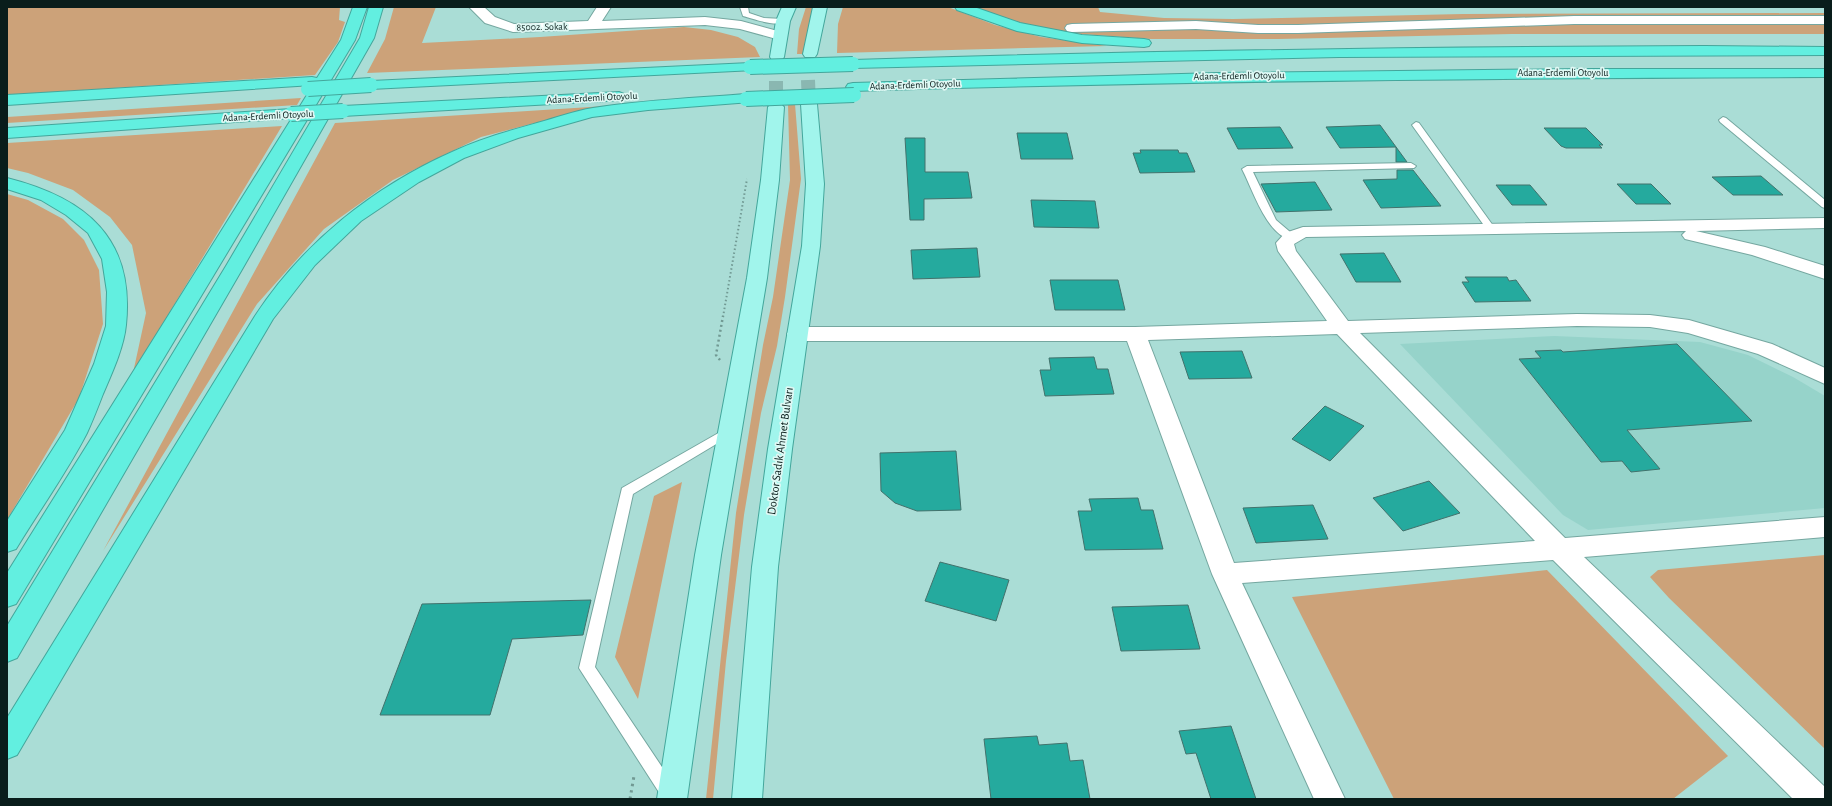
<svg xmlns="http://www.w3.org/2000/svg" width="1832" height="806" font-family="'Alegreya Sans',sans-serif">
	<rect width="100%" height="100%" fill="#aaddd6"/>
	<path fill="#96d3ca" d="M1554,336L1700,342L1748,355L1793,377L1825,396V508L1588,530L1563,515L1400,344Z"/>
	<path fill="#cca279" d="M7,7H340L339,20L345,22L338,42L315,75L7,95Z
		M394,7H436L422,43L540,37L684,27L711,30L738,37L755,47L760,57L367,73L385,39Z
		M806,7H814L808,28L807,54H797L799,29Z
		M843,7H948L995,25L1041,37L1107,46L837,53L838,24Z
		M975,7H1098L1100,12L1164,18L1233,19L1463,14L1825,13V34H1512L1278,39H1151L1068,33L1027,25Z
		M301,98L297,105L7,123V117Z
		M788,104H795L801,179L785,297L777,346L761,413L744,515L726,661L713,799H706L736,513L763,345L773,297L790,180Z
		M606,106L577,112L481,137L393,180L324,229L257,304L103,551L335,123Z
		M282,126L133,373L146,313L132,245L110,217L73,190L28,173L7,168V143Z
		M7,194L28,200L63,219L84,240L99,270L103,324L79,398L7,520Z
		M682,482L638,699L615,657L654,496Z
		M1825,555V749L1669,598L1650,577L1658,570Z
		M1547,570L1728,756L1673,799H1394L1292,597Z"/>
	<path fill="#25aa9e" stroke="#42726c" d="M1380,125L1407,162H1396V147L1340,148L1326,127Z
		M1280,127L1293,148L1238,149L1227,128Z
		M1544,128H1586L1603,145H1599L1602,148H1566L1561,146Z
		M1017,133H1067L1073,159H1021Z
		M905,138H925V172H968L972,198L924,199V220H910Z
		M1140,150H1178L1179,153H1187L1195,172L1140,173L1133,153H1141Z
		M1397,170H1413L1441,206L1381,208L1363,180L1397,179Z
		M1761,176L1783,195H1733L1712,177Z
		M1315,182L1332,210L1276,212L1261,184Z
		M1617,184H1651L1671,204H1636Z
		M1496,185H1530L1547,205H1512Z
		M1031,200L1095,201L1099,228L1034,227Z
		M977,248L980,277L913,279L911,250Z
		M1384,253L1401,282H1356L1340,254Z
		M1465,277H1507L1509,281L1516,280L1531,301L1475,302L1462,282H1469Z
		M1050,280H1118L1125,310H1055Z
		M1677,344L1752,421L1627,430L1660,469L1631,472L1622,461L1601,462L1519,359L1541,358L1535,351L1561,350L1563,352Z
		M1242,351L1252,378L1189,379L1180,352Z
		M1094,357L1097,369H1108L1114,394L1045,396L1040,370H1051L1049,358Z
		M1325,406L1364,426L1330,461L1292,439Z
		M956,451L961,510L917,511L895,503L881,491L880,453Z
		M1429,481L1460,513L1403,531L1373,498Z
		M1138,498L1141,510H1153L1163,549L1085,550L1078,511H1092L1089,499Z
		M1313,505L1328,539L1256,543L1243,508Z
		M940,562L1009,580L996,621L925,601Z
		M591,600L583,635L512,639L490,715H380L422,604Z
		M1188,605L1200,649L1121,651L1112,607Z
		M1231,726L1256,799H1211L1196,753L1186,754L1179,731Z
		M1037,736L1039,745L1067,743L1070,761L1083,760L1090,799H991L984,739Z"/>
	<g fill="none" stroke-linecap="round" stroke-linejoin="round">
		<path stroke="#8ab7b1" stroke-width="14" stroke-dasharray="14 7" stroke-linecap="butt" d="M808,80L809,104
			M776,81V107"/>
		<g stroke="#75a7a0" stroke-width="2">
			<path id="lane" d="M740,7H748L749,13L764,18L783,19L787,21C778,28 754,19 743,16Z
				M1723,117L1726,118L1825,200V208L1822,207L1720,122L1719,120Z
				M1416,122L1419,123L1494,227L1496,229L1494,231H1488L1412,125Z
				M1411,163L1416,166L1414,168L1253,172L1276,220L1296,237L1291,240C1266,234 1253,190 1242,169L1247,166Z
				M729,427L733,428L735,431L733,434L633,494L595,667L674,785L676,791L674,797L668,799L662,797L579,668L622,488Z"/>
		</g>
		<g stroke="#75a7a0" stroke-width="2">
			<path id="street" d="M469,7H484L495,17L514,24L588,21L597,7H611L602,21L705,17L741,21L785,33L787,36L785,39L780,40L740,29L705,25L513,32L485,23Z
				M1574,16H1825V24H1574L1298,33H1258L1196,29L1072,32L1067,31L1065,28L1067,25L1072,24L1196,21L1258,25H1298Z
				M1825,218V228L1696,231L1765,247L1825,266V279L1752,255L1685,239L1682,235L1686,231L1306,237L1294,244L1296,251L1348,321L1577,314L1650,315L1689,320L1772,344L1825,368V384L1758,354L1688,333L1650,327L1577,326L1360,333L1565,538L1825,517V537L1584,557L1825,787V799H1793L1553,560L1242,583L1345,799H1314L1212,574L1127,341H797L790,339L787,334L790,329L797,327H1135L1327,321L1278,251L1276,243L1285,233L1303,227ZM1337,334L1535,541L1234,563L1148,340Z"/>
		</g>
		<g stroke="#43a69b" stroke-width="2">
			<path id="primary" d="M782,7H796L790,21L784,57L782,60H772L770,57L776,21Z
				M813,7H827L817,54L815,57H805L803,54Z
				M809,99L814,101L817,104L824,184L820,246L792,449L778,567L762,799H732L752,567L768,449L802,246L806,184L801,104L804,101Z
				M776,102L781,104L784,107L779,180L767,278L721,555L687,799H657L695,555L747,278L761,180L768,107L771,104Z"/>
		</g>
		<g stroke="#43a69b" stroke-width="2">
			<path id="highway" d="M353,7H367L355,40L16,604L7,607V573L292,118L7,138V128L291,109L297,111L313,85L7,105V95L312,77L317,78L341,40Z
				M369,7H383L374,38L244,266L17,658L7,662V626L226,266L360,38Z
				M955,7H974L1020,23L1082,35L1144,39L1149,40L1151,43L1149,46L1144,47L1082,43L1017,31L957,10Z
				M1704,46L1825,47V55L1339,57L853,68L848,67L846,64L848,61L853,60C1136,51 1420,47 1704,46Z
				M750,63L755,64L757,67L755,70L371,89L366,88L364,85L366,82L371,81Z
				M1582,69H1825V77C1501,78 1177,81 853,91L848,90L846,87L848,84L853,83L1218,73Z
				M619,92L624,94L627,97L624,100L343,116L338,114L335,111L338,108L343,106Z
				M746,94L751,96L754,99L751,102L648,110L592,117L518,138L464,158L419,182L361,221L315,265L273,319L17,755L7,759V718L255,316C302,244 373,187 452,152C479,139 509,131 537,123C556,118 574,111 593,108C644,100 695,98 746,94Z
				M7,178C86,198 135,238 126,325C124,347 112,373 103,394C98,407 93,420 87,433C67,472 39,511 16,549L7,552V521L65,430L94,364L106,326L107,292L102,259L88,233L66,215L41,200L7,189Z"/>
		</g>
		<path stroke="#719993" stroke-width="2" stroke-dasharray="1.5 2.5" stroke-linecap="butt" d="M723,317L747,179"/>
		<path stroke="#719993" stroke-width="2.5" stroke-dasharray="2 3" stroke-linecap="butt" d="M720,360L716,355L723,316"/>
		<path stroke="#719993" stroke-width="3" stroke-dasharray="2.5 4" stroke-linecap="butt" d="M630,799L634,776"/>
		<use href="#lane" fill="#fff" fill-rule="evenodd"/>
		<use href="#street" fill="#fff" fill-rule="evenodd"/>
		<use href="#primary" fill="#a1f5ec" fill-rule="evenodd"/>
		<use href="#highway" fill="#62efe0" fill-rule="evenodd"/>
		<g stroke="#43a69b" stroke-width="16" stroke-linecap="butt">
			<path id="highway-bridge" d="M750,67L853,64
				M308,89L371,85
				M746,99L854,95
				M291,114L343,111"/>
		</g>
		<use href="#highway-bridge" stroke="#62efe0" stroke-width="14"/>
	</g>
	<g text-anchor="middle" dominant-baseline="central" stroke-width="3.5" stroke-linejoin="round" paint-order="stroke">
		<g font-size="10" fill="#091d1b" stroke="#dff8f4">
			<text transform="translate(542 27) rotate(-1)">85002. Sokak</text>
			<text x="1563" y="73">Adana-Erdemli Otoyolu</text>
			<text transform="translate(1239 76) rotate(-1)">Adana-Erdemli Otoyolu</text>
			<text transform="translate(915 85) rotate(-2)">Adana-Erdemli Otoyolu</text>
			<text transform="translate(592 98) rotate(-3)">Adana-Erdemli Otoyolu</text>
			<text transform="translate(268 116) rotate(-3)">Adana-Erdemli Otoyolu</text>
		</g>
		<g font-size="12" fill="#091d1b" stroke="#dff8f4">
			<text transform="translate(780 451) rotate(-82)">Doktor Sadık Ahmet Bulvarı</text>
		</g>
	</g>
	<rect width="1832" height="806" fill="none" stroke="#091d1b" stroke-width="16"/>
</svg>
